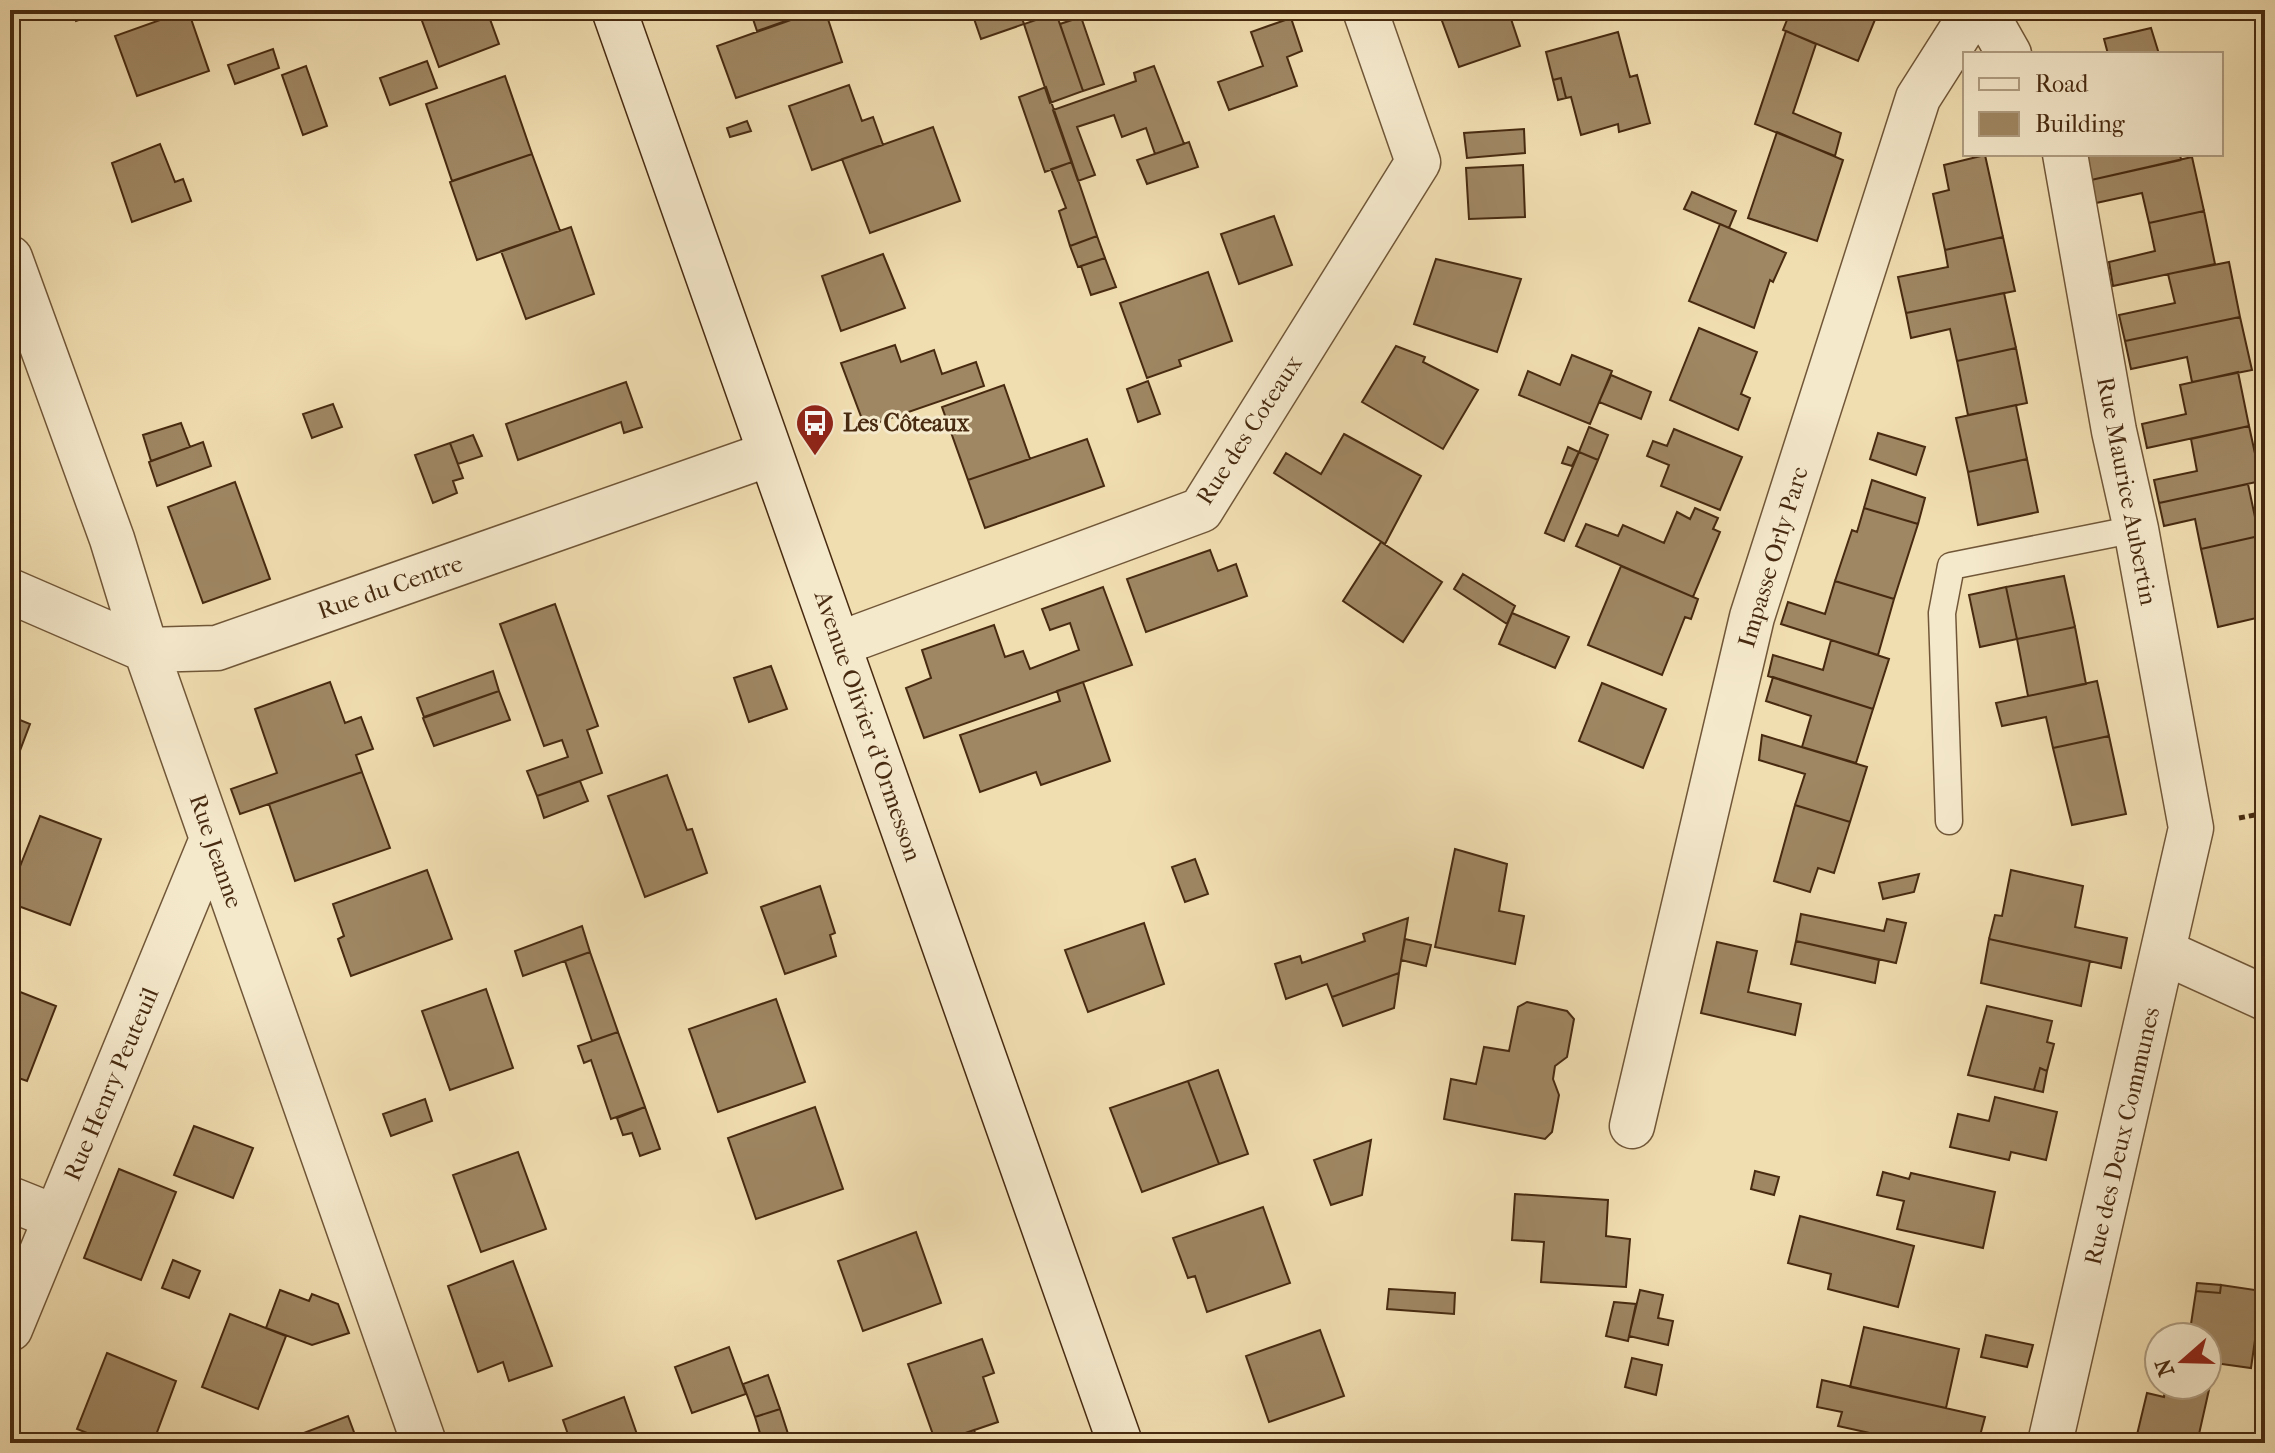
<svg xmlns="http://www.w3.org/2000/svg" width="2275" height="1453" font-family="'IM FELL French Canon',serif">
	<rect width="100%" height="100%" fill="#f0ddb0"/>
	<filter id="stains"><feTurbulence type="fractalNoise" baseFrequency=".0025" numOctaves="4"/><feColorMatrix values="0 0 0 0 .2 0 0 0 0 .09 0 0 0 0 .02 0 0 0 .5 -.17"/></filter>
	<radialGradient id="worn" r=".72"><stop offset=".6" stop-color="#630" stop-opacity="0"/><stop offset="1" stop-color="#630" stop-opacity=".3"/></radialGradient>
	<path fill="#9f8763" stroke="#472a10" stroke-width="2" d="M72,10H107L76,21Z
		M188,10L209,71L137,96L115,36Z
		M418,10L487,11L499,44L439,67Z
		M750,10H811V12L757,31Z
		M819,10H825L842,62L736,98L717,46Z
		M971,10H1019L1024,24L981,39Z
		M1438,10H1508L1520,46L1459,67Z
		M1791,10H1879L1858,61L1783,30Z
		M2089,10H2134L2091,19Z
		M1056,13L1083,91L1050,103L1024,24Z
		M1081,17L1104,84L1083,91L1060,24Z
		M1291,18L1302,51L1287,57L1297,86L1229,110L1218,82L1263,66L1251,32Z
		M2151,28L2159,54H2108L2104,39Z
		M1786,31L1816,44L1793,113L1841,133L1835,156L1755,124Z
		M1618,32L1630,77L1637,75L1650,123L1619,132L1618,124L1581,135L1571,97L1566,98L1561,78L1553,80L1546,52Z
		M273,49L279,68L235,84L228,65Z
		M427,61L437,88L390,105L380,78Z
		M306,66L327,126L303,135L282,75Z
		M1154,66L1184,144L1155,154L1146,128L1122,137L1114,115L1077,127L1095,175L1078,181L1053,110L1136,81L1134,73Z
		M505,76L532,154L452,181L426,104Z
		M1561,78L1566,98L1558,100L1553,80Z
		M849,85L862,121L873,117L883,145L812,170L789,106Z
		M1046,87L1072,162L1045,172L1019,97Z
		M747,121L751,131L730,137L727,128Z
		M933,127L960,201L870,233L842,159Z
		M1524,129L1525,153L1467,158L1464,133Z
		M1777,132L1843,160L1817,241L1748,218Z
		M1189,142L1198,167L1147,184L1137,160Z
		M160,144L175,182L183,179L191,201L132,222L112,163Z
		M532,154L560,231L477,260L450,182Z
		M2086,154H2180L2181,160L2091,180Z
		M1985,155L2003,237L1945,250L1933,194L1949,190L1944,165Z
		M2192,157L2204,211L2149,223L2142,193L2096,203L2091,180Z
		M1072,162L1097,236L1070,246L1059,211L1066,208L1051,169Z
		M1523,165L1525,217L1469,219L1466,168Z
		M1692,192L1736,211L1729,228L1684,209Z
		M2204,211L2215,264L2113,286L2109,262L2155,251L2149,223Z
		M1274,216L1292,265L1239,284L1221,234Z
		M1720,224L1786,253L1773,282L1770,280L1754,328L1689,301Z
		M571,227L594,294L526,319L501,251Z
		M1097,236L1105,258L1078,267L1070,246Z
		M2003,237L2015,291L1906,313L1898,277L1948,267L1945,250Z
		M883,254L905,308L841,331L822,276Z
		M1105,258L1116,287L1091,295L1081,266Z
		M1436,259L1521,279L1497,352L1414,324Z
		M2229,262L2240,317L2125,341L2119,315L2175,303L2168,274Z
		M1208,272L1232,341L1179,360L1181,366L1147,378L1120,303Z
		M2004,293L2016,348L1957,361L1950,329L1911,338L1906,313Z
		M2240,317L2252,370L2192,382L2187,357L2131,369L2125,341Z
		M1699,328L1757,352L1741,394L1750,398L1738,430L1670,400Z
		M895,345L901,362L934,350L942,374L976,362L984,386L865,427L841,363Z
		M1396,346L1425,357L1423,362L1478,390L1443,449L1362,402Z
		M2016,348L2027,403L1968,415L1957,361Z
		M1572,355L1612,371L1590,424L1519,395L1528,371L1560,385Z
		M2238,372L2249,426L2147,448L2142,424L2186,414L2180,385Z
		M1611,375L1651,392L1641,419L1599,402Z
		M1148,381L1160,414L1138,422L1127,389Z
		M626,382L642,427L624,433L621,422L518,460L506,424Z
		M1004,385L1030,459L968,480L942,407Z
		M333,404L342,427L312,438L303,414Z
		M2016,405L2027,459L1968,472L1956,418Z
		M181,423L190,447L151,461L143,435Z
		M2249,426L2261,481L2159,503L2154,480L2197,471L2191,439Z
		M1589,427L1608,435L1598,460L1579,452Z
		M1674,429L1742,457L1720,510L1661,486L1669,465L1647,456L1653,441L1667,446Z
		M1878,433L1925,447L1916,475L1870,459Z
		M1344,434L1421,476L1385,544L1274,473L1286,453L1321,474Z
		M473,435L482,456L458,464L450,443Z
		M1087,439L1104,486L985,528L968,480Z
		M203,442L211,466L157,486L149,462Z
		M450,443L463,478L453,481L457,493L433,503L415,455Z
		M1568,447L1579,452L1572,466L1562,463Z
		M1579,452L1598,460L1564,541L1545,533Z
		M2027,459L2038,512L1978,525L1968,472Z
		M1872,480L1925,498L1918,524L1864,508Z
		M235,482L270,579L203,603L168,507Z
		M2248,484L2259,536L2201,549L2195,519L2164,526L2159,503Z
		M1695,508L1718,518L1713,529L1720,532L1693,597L1576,546L1586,524L1618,536L1623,525L1664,543L1677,512L1690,519Z
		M1864,508L1918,524L1894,599L1835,581L1852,530L1857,532Z
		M2259,536L2265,564V616L2218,627L2201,549Z
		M1381,542L1442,582L1403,642L1343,601Z
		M1210,550L1218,571L1236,564L1247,596L1146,632L1127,579Z
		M1621,566L1698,599L1691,619L1685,617L1662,675L1588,645Z
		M1463,574L1515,606L1507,624L1454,589Z
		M2064,576L2075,627L2017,639L2006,587Z
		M1835,581L1894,599L1878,655L1781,624L1788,602L1825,614Z
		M1103,587L1132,665L924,738L906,688L931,678L922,650L994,625L1005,657L1023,651L1030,669L1079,650L1070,623L1050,630L1042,609Z
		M2006,587L2017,639L1980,647L1969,595Z
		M555,604L598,726L587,730L602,773L537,796L527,771L568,757L562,740L544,746L500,624Z
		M1512,613L1569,637L1555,668L1499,644Z
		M2075,627L2086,684L2028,696L2017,639Z
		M1831,640L1889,659L1873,709L1768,676L1773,655L1823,670Z
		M771,666L787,709L749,722L734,678Z
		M493,671L499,691L424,717L417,698Z
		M1773,677L1873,709L1856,763L1802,747L1811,716L1766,701Z
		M2097,681L2109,736L2053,748L2046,717L2002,726L1996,703Z
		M330,682L345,723L361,717L373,749L356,755L362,772L240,814L231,789L277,773L255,709Z
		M1083,682L1110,761L1041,785L1036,772L980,792L960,735L1060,701L1057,691Z
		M1602,683L1666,709L1643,768L1579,741Z
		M499,691L510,720L434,746L423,718Z
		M10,716L30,724L10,777Z
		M1762,735L1867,767L1850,822L1795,805L1805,774L1759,760Z
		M2109,736L2126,814L2072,825L2053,748Z
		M362,772L390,848L295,881L269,804Z
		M667,775L687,830L692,829L707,873L645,897L608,796Z
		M580,781L588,801L544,818L537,796Z
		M1795,805L1850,822L1834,873L1818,868L1810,892L1774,881Z
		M40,816L101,839L70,925L10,903V871L17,874Z
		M1455,849L1507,864L1499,911L1524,916L1515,964L1435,947Z
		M1195,859L1208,894L1185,902L1172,867Z
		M427,870L452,939L351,976L338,939L344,936L333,904Z
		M2011,870L2083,886L2075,927L2127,938L2121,968L1989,939L1995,915L2002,916Z
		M1919,874L1914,892L1883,899L1879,883Z
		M820,886L835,933L830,935L836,956L785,974L761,907Z
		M1801,914L1884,931L1887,919L1906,923L1896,963L1796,941Z
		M1408,918L1399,973L1332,997L1327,984L1286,999L1275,964L1300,956L1302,963L1365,941L1363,934Z
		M1144,923L1164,984L1088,1012L1065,950Z
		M582,926L590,952L523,976L515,951Z
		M1405,939L1431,945L1426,966L1401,960Z
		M1989,939L2090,961L2081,1006L1981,983Z
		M1796,941L1879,960L1875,983L1791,964Z
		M1717,942L1757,951L1748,992L1801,1004L1795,1035L1701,1013Z
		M590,952L618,1032L592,1041L565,961Z
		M1399,973L1394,1008L1343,1026L1332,997Z
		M10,988L56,1006L27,1081L10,1075Z
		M486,989L513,1068L450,1090L422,1011Z
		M776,999L805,1082L718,1112L689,1029Z
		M1527,1002L1567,1011L1574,1019L1567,1057L1555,1066L1553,1079L1559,1095L1552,1132L1545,1139L1444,1119L1451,1079L1476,1084L1484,1047L1509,1051L1518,1007Z
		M1987,1006L2052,1021L2047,1042L2054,1044L2047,1071L2040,1068L2034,1090L1968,1075Z
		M618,1032L645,1107L611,1119L591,1060L584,1063L578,1046Z
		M2040,1068L2047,1071L2043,1092L2034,1090Z
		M1218,1070L1248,1154L1219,1164L1188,1081Z
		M1188,1081L1219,1164L1142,1192L1110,1108Z
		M1995,1097L2057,1112L2046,1160L2011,1152L2009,1160L1950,1147L1958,1114L1989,1121Z
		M425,1099L432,1121L391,1136L383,1114Z
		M645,1107L660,1149L640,1156L632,1133L623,1135L617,1118Z
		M815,1107L843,1189L756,1219L728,1138Z
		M194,1126L253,1148L233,1198L174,1175Z
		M1371,1140L1362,1195L1331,1205L1314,1160Z
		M518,1152L546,1229L481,1252L453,1175Z
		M119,1169L176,1192L141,1280L84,1258Z
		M1755,1171L1779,1177L1774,1195L1751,1189Z
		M1883,1172L1909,1179L1911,1173L1995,1192L1983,1248L1897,1229L1904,1201L1877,1195Z
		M1515,1194L1608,1200L1606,1236L1630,1239L1626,1287L1541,1282L1544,1242L1512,1240Z
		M1263,1207L1290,1283L1207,1312L1195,1276L1188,1278L1173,1238Z
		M1800,1216L1914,1246L1898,1307L1828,1289L1831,1274L1788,1263Z
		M916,1232L941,1303L863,1331L838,1261Z
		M173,1260L200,1271L189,1298L162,1288Z
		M513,1261L552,1366L509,1381L503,1362L478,1372L448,1286Z
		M2197,1283L2221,1285L2220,1293L2196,1291Z
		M2221,1285L2262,1291L2251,1368L2207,1362V1337H2189L2196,1291L2220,1293Z
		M1389,1289L1455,1293L1454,1314L1387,1309Z
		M280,1290L309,1301L312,1294L338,1304L349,1333L312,1345L266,1328Z
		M1640,1290L1663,1295L1658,1318L1673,1321L1668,1345L1629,1336Z
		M1614,1302L1636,1304L1628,1341L1606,1336Z
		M230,1314L286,1336L258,1409L202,1387Z
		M1864,1327L1959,1349L1946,1408L1850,1387Z
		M1320,1330L1344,1396L1269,1422L1246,1356Z
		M1986,1335L2033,1345L2027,1367L1981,1357Z
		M982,1339L994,1373L983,1377L998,1422L936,1443L908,1364Z
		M729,1347L746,1394L692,1413L675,1367Z
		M107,1353L176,1381L153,1443H112L77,1429Z
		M1632,1358L1662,1365L1656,1395L1625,1387Z
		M2207,1362L2215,1363L2197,1443H2135L2147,1393L2164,1397L2166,1385H2207Z
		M768,1375L780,1409L755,1417L743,1384Z
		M1822,1380L1985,1417L1978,1443H1941L1916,1437L1915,1443L1838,1426L1842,1412L1817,1407Z
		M624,1397L640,1443H571L563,1420Z
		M780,1409L791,1443H763L755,1417Z
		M348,1416L358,1443H283V1441Z
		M974,1430L979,1443H936Z"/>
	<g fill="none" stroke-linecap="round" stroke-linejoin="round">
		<g stroke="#715738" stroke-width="29">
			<path id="service" d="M1949,821L1942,613L1951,566L2136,529"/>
		</g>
		<g stroke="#715738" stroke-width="47">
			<path id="minor" d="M1984,10L2009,54
				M10,258L112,539L146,650L424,1443
				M10,591L146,650L217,648L769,454
				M839,644L1201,510L1418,162L1365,10
				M2164,952L2265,998
				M1632,1126L1752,617L1918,98L1974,10
				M10,1199L55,1217
				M10,1329L212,839
				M2050,1443L2191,828L2136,529L2114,431L2065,154"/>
		</g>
		<g stroke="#472a10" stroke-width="47">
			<path id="secondary" d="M614,10L1120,1443"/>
		</g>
		<path stroke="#472a10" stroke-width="5" stroke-dasharray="6 4" stroke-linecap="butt" d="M2239,818L2260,814L2265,787"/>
		<use href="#service" stroke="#f5e9cc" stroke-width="26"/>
		<use href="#minor" stroke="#f5e9cc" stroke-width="44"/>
		<use href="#secondary" stroke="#f5e9cc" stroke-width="44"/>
	</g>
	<defs>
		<g id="bus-pin" transform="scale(2)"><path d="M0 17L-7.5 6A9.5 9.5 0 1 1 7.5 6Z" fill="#8f2418" stroke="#f5e9cc"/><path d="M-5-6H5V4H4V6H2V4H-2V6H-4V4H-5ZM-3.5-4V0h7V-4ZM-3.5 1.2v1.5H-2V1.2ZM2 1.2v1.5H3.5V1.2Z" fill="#fff"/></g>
	</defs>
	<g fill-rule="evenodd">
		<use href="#bus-pin" x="815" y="423"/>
	</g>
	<g text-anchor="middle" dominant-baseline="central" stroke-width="6" stroke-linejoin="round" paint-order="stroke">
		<g font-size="24" font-weight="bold" fill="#472a10" stroke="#f5e9cc" text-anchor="start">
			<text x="843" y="423">Les Côteaux</text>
		</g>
		<g font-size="24" fill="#472a10" stroke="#f5e9cc">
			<text transform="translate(1249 430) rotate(-57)">Rue des Coteaux</text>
			<text transform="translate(2127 491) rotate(79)">Rue Maurice Aubertin</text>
			<text transform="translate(1773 557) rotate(-73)">Impasse Orly Parc</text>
			<text transform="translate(390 587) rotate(-19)">Rue du Centre</text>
			<text transform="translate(868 726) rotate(71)">Avenue Olivier d'Ormesson</text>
			<text transform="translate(216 851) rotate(71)">Rue Jeanne</text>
			<text transform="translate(111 1084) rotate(-67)">Rue Henry Peuteuil</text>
			<text transform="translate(2122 1136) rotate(-77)">Rue des Deux Communes</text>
		</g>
	</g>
	<rect width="2275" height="1453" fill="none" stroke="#f0ddb0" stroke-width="40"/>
	<rect x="12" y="12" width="2251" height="1429" fill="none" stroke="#472a10" stroke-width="4"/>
	<rect x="20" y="20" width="2235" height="1413" fill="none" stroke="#472a10" stroke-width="2"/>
	<rect x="1963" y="52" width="260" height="104" fill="#f5e9cc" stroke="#af9d81" stroke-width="2"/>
	<rect x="1979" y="78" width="40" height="12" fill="#f5e9cc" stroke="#af9d81" stroke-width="2"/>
	<text x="2035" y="92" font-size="24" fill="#472a10">Road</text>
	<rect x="1979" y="112" width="40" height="24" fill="#9f8763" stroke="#af9d81" stroke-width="2"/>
	<text x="2035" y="132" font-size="24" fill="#472a10">Building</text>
	<g transform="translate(2183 1361) rotate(250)"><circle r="38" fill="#f5e9cc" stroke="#af9d81" stroke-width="2"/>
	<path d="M0-6L14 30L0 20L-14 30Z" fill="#8f2418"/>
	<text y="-12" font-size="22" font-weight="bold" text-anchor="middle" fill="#472a10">N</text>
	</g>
	<rect width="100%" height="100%" filter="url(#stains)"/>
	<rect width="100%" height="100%" fill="url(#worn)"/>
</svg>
